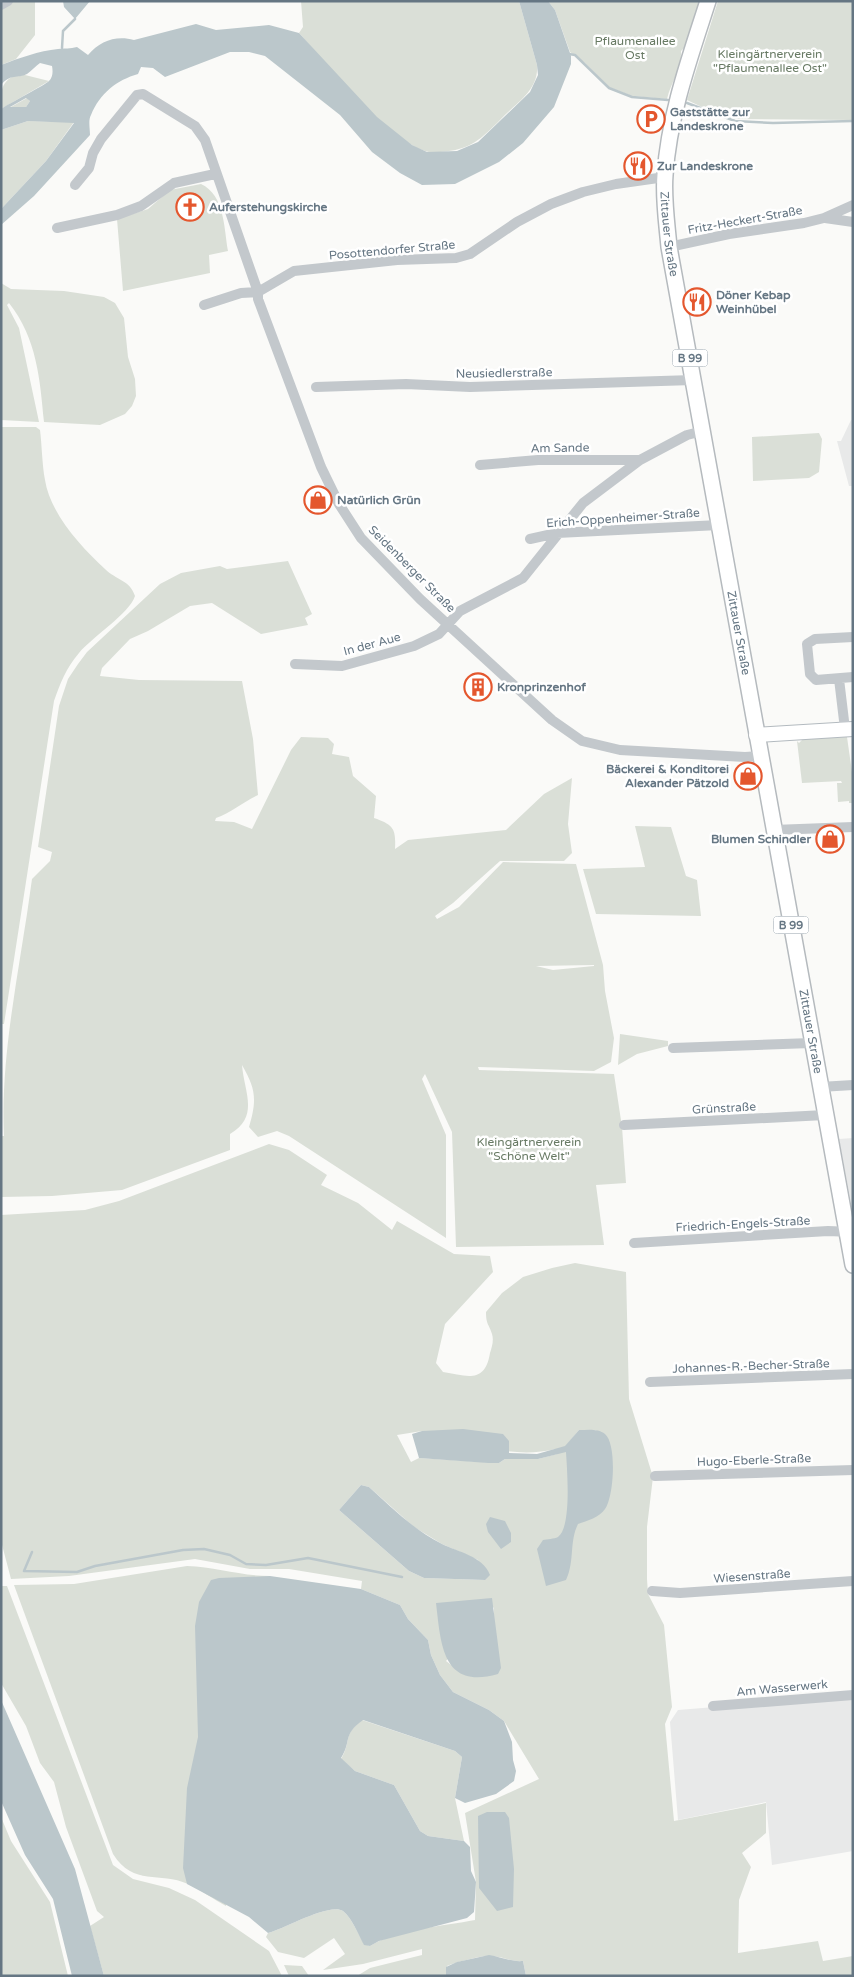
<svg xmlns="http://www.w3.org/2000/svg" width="854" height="1977" font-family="'Varela Round',sans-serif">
	<rect width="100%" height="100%" fill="#fafaf8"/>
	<path fill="#e8e9e9" d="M851,420H853V486H849L837,441H841Z
		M853,1138V1213L839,1139Z
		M853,1696V1851L772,1865L766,1802L678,1820L670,1722L678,1710Z"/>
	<path fill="#dadfd7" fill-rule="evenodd" d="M1,1H35V35L16,59L1,65Z
		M301,1H519L537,65C539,90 517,102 501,119C481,139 471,150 440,152C436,152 430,153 425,151C386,138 328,65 299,33L303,27Z
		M548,1H701L688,44L681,51C682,69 671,82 667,99L632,96L609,87L585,63L570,52L555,10Z
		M718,1H853V120L735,119L719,115L687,100Z
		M15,75H25L49,81L1,109C1,92 0,83 15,75Z
		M27,98L30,101L26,107L9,108Z
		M28,121L74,122L46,161L1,209V130Z
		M201,184C225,195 224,229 228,251L209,255L210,273L123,291L117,219L148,209L170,190Z
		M1,283L11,289L64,291L104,297L115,303L124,318L128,357L135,379L136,396L132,406L125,414L100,425L44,422C40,380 37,338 9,303L7,305L19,328L39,422L1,420Z
		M1,427H36L40,430C42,446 42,464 45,480C50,513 81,547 105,569C116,580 130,580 135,596C130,613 91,638 79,653C66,668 60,684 54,701L4,1024H1Z
		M819,433L822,439L819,472L809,478L753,481L752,437Z
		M288,561L312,614L305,618L308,625L261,634L212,603L190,606L148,631L130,639L102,668L100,676L139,680L242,681L253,739L258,795C243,802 231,813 216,818L215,821L234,822L252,829L291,750L301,737L328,738L334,744L332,754L349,757L353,776L376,796L374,818C394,825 396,829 395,849L408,840L506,830L544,794L572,778L568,824L572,853L564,861H500L453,903L435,916L437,919L459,907L503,862L576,864L603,965L605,991L614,1038L611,1062L594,1071L478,1067L479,1070L614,1074L622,1127L626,1183L596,1185L604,1245L456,1247L452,1132L425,1074L422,1079L446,1135V1238L289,1136L277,1131L258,1137L249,1127C257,1100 256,1089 242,1065C244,1092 260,1116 230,1134V1150L122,1190L52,1196L1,1197V1136H4C0,1051 21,964 32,879L50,861L52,852L38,847L59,706L68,679L78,664L87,652L160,584L181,573L220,566L227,569ZM536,966L594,965V966L553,970Z
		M847,737L853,779V803H849V801L838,802L837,783H842L841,781L802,783L797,741L799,743L803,739Z
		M635,826L671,827L686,876L697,880L701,916L596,914L583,869L645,867Z
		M620,1034L668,1041V1046L637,1054L618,1065Z
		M269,1144L289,1150L327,1175L321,1185L358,1203L392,1230L397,1221L454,1254L490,1256L493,1272L445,1324L436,1363L443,1372C467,1376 485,1384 490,1353C492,1347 494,1340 492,1334C489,1324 486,1325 486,1312L502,1293L523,1277L552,1268L575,1263L626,1272L629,1399L653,1477L647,1527V1579L648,1594L664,1625L672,1707L665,1724L674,1821L766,1803V1833L742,1853L751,1867L739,1900L738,1953L818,1941L823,1961L853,1956V1976H526L523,1961C512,1962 504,1957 492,1956C482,1955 456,1962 447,1966L446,1976H357L370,1968L422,1955V1949L363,1964L323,1970L345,1954L334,1938L304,1958L278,1952L266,1937L268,1933C284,1929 330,1902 343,1911C352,1918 358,1934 364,1944L370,1946C397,1929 444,1926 475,1920L476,1882L465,1813L539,1779L504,1721L489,1710L453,1692L440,1675L431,1655L428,1640L408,1619L400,1605L361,1589L362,1581L289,1569H250L195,1559L69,1576L11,1579L1,1541V1215L85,1210L119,1201ZM579,1430H597L565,1447ZM422,1431C466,1442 511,1460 556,1449L557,1454L538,1459H505L499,1463L419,1458L411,1462L397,1435ZM361,1485L369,1487L414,1527L442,1544L478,1560L485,1580L424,1578L409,1571L339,1510ZM494,1607V1618L463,1674L446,1661Z
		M187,1566C216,1567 241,1576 270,1576L226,1906C213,1899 201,1890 188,1884C159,1871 134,1887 113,1854L14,1585L74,1584Z
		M1,1586H7L113,1865L133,1879L169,1888L195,1900L269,1951L282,1976H104L90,1926L104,1917L97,1911L66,1827L54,1782L40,1763L26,1726L1,1683Z
		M362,1720L455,1751L462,1757L455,1798L464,1841L428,1836L420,1831L394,1785L355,1771L341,1759C352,1741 342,1735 362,1720Z
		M1,1817L11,1841L50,1902L68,1976H2Z
		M284,1965L302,1966L309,1976H289Z"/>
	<path fill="#bbc7cb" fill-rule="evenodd" d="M63,1H90L75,19L64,7Z
		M519,1H548L555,10L571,56V64L554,107L523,143L499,162L455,184L422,185L400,173L372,152L340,115L265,56L249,52H230L165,77L153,68L141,67L138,74C117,80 100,93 91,115C88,120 90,129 90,135L34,196L1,225V209L46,161L74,123L28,121L1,130V109C8,104 47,84 49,81C53,77 53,71 52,66L40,63C36,66 31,71 27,74C17,79 11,73 1,85V65C19,58 39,51 58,49C65,48 70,49 77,47L88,55C100,41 116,35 134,40L196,24L216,30L269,25L299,33L377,117L412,145L427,152L457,151L478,142L530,92L538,75L537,65ZM26,98L30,101L26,107H10Z
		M463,1429L503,1434L509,1441V1453L537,1454L565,1446L579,1430C587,1430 598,1428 605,1434C617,1444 614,1497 605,1509C600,1517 587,1521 578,1524C569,1542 575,1561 566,1580L546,1586L537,1549L543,1540C547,1539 554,1539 558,1537C572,1527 567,1469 566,1452L538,1459H505L499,1463H488L419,1458L412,1434L422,1431Z
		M361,1485L369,1487C392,1508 414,1530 442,1544C458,1552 483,1556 490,1575L485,1580L424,1578L409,1571L339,1510Z
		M490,1517L505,1521L511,1533V1542L501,1549L488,1532L486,1524Z
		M270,1576L361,1589L400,1605L408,1619L428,1640L431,1655L440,1675L453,1692L489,1710L504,1721L512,1742L513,1760L516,1771L514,1781L496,1794L465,1803L455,1798L462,1757L455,1751L363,1720C342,1735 352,1741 341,1758L355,1771L394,1785L420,1831L428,1836L464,1841L470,1847L471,1871L476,1882L474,1912L467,1918L379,1941L370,1946L364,1945C358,1934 352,1918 343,1911C330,1902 284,1929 268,1933L249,1917L187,1884L183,1868L187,1788L198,1737L195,1626L199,1602L211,1580L219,1578Z
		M492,1598L501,1668L498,1674C442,1690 441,1644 436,1603Z
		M1,1700L75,1869L104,1976H72L53,1899L25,1855L1,1801Z
		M487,1812H505L509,1818L514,1869L513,1907L497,1911L479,1888L478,1816Z
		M489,1955C501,1957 511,1962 523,1961L526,1976H446V1967L457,1962Z"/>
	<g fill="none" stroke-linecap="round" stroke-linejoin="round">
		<path stroke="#bbc7cb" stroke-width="2.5" d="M62,48L63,31L75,19
			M569,54L575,55L609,88L632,97L668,100
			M687,103L735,121L773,123L853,121
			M32,1552L24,1571L77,1572L95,1566L183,1550L204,1549L230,1555L246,1564L266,1565L308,1558L402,1577"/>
		<g stroke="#b3babf" stroke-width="16">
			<path id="secondary" d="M756,735L853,729"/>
		</g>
		<g stroke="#b5babe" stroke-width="18">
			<g id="primary">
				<path id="s1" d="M708,1C690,57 669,115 665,175C663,198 667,224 669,247L853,1265"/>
			</g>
		</g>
		<path stroke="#c3c8cc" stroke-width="10" d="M1,5L8,1
			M75,185L89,168L93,153L101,139L137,95L143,94L195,126L205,140L258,292V299L321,467L339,504L361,538L420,599L552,720L582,741L620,750L745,757L760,756
			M825,218L853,222
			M57,228L117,215L141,206L174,183L215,174
			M669,247L729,234L804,223L824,218L853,205
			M258,292L294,271L397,260L456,258L470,254L517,222L551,204L583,192L616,184L665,177
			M204,305L241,293L258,292
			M316,387L406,384L470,387L693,380
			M480,465L538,460H640
			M530,539L557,533L719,525
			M853,637L815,639L807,644L810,674L816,680L853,677
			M295,664L342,666L414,646L439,634L460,611L523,578L583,503L640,460L687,435L703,431
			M839,679L845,729
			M773,830L853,827
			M673,1048L811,1043
			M820,1087L853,1085
			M624,1125L825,1115
			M634,1243L828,1231L852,1232
			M650,1382L853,1374
			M655,1476L853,1470
			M652,1591L680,1593L853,1581
			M713,1706L853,1695"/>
		<use href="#secondary" stroke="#fff" stroke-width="14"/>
		<use href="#primary" stroke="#fff" stroke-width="15"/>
	</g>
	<defs>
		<g id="parking-ring" transform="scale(1.4375)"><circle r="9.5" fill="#fff" stroke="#e4572e" stroke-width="1.5"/><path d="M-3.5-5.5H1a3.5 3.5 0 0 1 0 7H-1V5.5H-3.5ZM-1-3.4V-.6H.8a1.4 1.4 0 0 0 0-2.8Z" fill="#e4572e"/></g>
		<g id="restaurant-ring" transform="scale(1.4375)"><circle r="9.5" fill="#fff" stroke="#e4572e" stroke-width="1.5"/><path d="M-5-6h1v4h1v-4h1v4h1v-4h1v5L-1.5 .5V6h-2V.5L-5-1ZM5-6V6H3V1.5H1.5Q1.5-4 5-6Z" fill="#e4572e"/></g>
		<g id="church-ring" transform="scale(1.4375)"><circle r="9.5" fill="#fff" stroke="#e4572e" stroke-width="1.5"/><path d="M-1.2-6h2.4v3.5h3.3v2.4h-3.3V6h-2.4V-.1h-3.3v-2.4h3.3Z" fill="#e4572e"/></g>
		<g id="shop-ring" transform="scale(1.4375)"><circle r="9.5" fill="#fff" stroke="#e4572e" stroke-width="1.5"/><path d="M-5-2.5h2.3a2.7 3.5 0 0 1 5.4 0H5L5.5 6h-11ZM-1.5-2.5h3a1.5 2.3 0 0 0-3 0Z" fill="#e4572e"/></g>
		<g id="building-ring" transform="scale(1.4375)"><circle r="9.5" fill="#fff" stroke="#e4572e" stroke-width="1.5"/><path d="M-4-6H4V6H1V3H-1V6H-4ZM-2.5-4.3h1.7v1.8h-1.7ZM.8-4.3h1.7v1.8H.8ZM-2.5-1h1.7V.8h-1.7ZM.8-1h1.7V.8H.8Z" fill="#e4572e"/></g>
	</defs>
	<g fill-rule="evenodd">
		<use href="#parking-ring" x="651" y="119"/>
		<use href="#restaurant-ring" x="638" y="166"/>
		<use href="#church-ring" x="190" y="207"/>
		<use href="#restaurant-ring" x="697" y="302"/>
		<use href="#shop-ring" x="318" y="500"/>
		<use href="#building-ring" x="478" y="687"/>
		<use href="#shop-ring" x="748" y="776"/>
		<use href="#shop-ring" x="830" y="839"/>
	</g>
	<g text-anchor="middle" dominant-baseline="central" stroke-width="5" stroke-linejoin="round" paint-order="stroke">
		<g fill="#fff" stroke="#939fa8" stroke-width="1">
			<rect x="672.5" y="349.5" width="35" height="17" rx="4"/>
			<rect x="773.5" y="916.5" width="35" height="17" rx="4"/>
		</g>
		<g font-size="11" font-weight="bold" fill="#657683">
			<text x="690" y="358">B 99</text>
			<text x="791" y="925">B 99</text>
		</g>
		<g font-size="12" fill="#687a64" stroke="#fff">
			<text x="635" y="41">Pflaumenallee<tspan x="635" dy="14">Ost</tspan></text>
			<text x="770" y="54">Kleingärtnerverein<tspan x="770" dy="14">"Pflaumenallee Ost"</tspan></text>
			<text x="529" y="1142">Kleingärtnerverein<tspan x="529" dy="14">"Schöne Welt"</tspan></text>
		</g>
		<g font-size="12" font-weight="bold" fill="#657683" stroke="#fff" text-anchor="start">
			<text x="670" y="112">Gaststätte zur<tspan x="670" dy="14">Landeskrone</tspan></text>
			<text x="657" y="166">Zur Landeskrone</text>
			<text x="209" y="207">Auferstehungskirche</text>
			<text x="716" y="295">Döner Kebap<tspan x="716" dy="14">Weinhübel</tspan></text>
			<text x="337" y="500">Natürlich Grün</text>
			<text x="497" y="687">Kronprinzenhof</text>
			<text x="729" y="769" text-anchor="end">Bäckerei &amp; Konditorei<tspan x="729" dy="14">Alexander Pätzold</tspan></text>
			<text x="811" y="839" text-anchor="end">Blumen Schindler</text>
		</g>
		<g font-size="12" fill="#657683" stroke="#fff">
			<text transform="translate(745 220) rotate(-10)">Fritz-Heckert-Straße</text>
			<text stroke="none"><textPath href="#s1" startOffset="239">Zittauer Straße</textPath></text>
			<text transform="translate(392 250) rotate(-5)">Posottendorfer Straße</text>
			<text transform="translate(504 373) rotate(-1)">Neusiedlerstraße</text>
			<text transform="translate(560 448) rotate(-1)">Am Sande</text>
			<text transform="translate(623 518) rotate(-4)">Erich-Oppenheimer-Straße</text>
			<text transform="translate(412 569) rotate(45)">Seidenberger Straße</text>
			<text stroke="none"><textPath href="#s1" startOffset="644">Zittauer Straße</textPath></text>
			<text transform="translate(372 644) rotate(-15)">In der Aue</text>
			<text stroke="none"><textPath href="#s1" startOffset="1049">Zittauer Straße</textPath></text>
			<text transform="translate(724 1108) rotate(-3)">Grünstraße</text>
			<text transform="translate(743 1224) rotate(-3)">Friedrich-Engels-Straße</text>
			<text transform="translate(751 1366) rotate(-2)">Johannes-R.-Becher-Straße</text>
			<text transform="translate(754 1460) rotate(-2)">Hugo-Eberle-Straße</text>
			<text transform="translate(752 1576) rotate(-4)">Wiesenstraße</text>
			<text transform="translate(782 1688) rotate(-5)">Am Wasserwerk</text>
		</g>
	</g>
	<rect width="854" height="1977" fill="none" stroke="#657683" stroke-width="5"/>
</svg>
